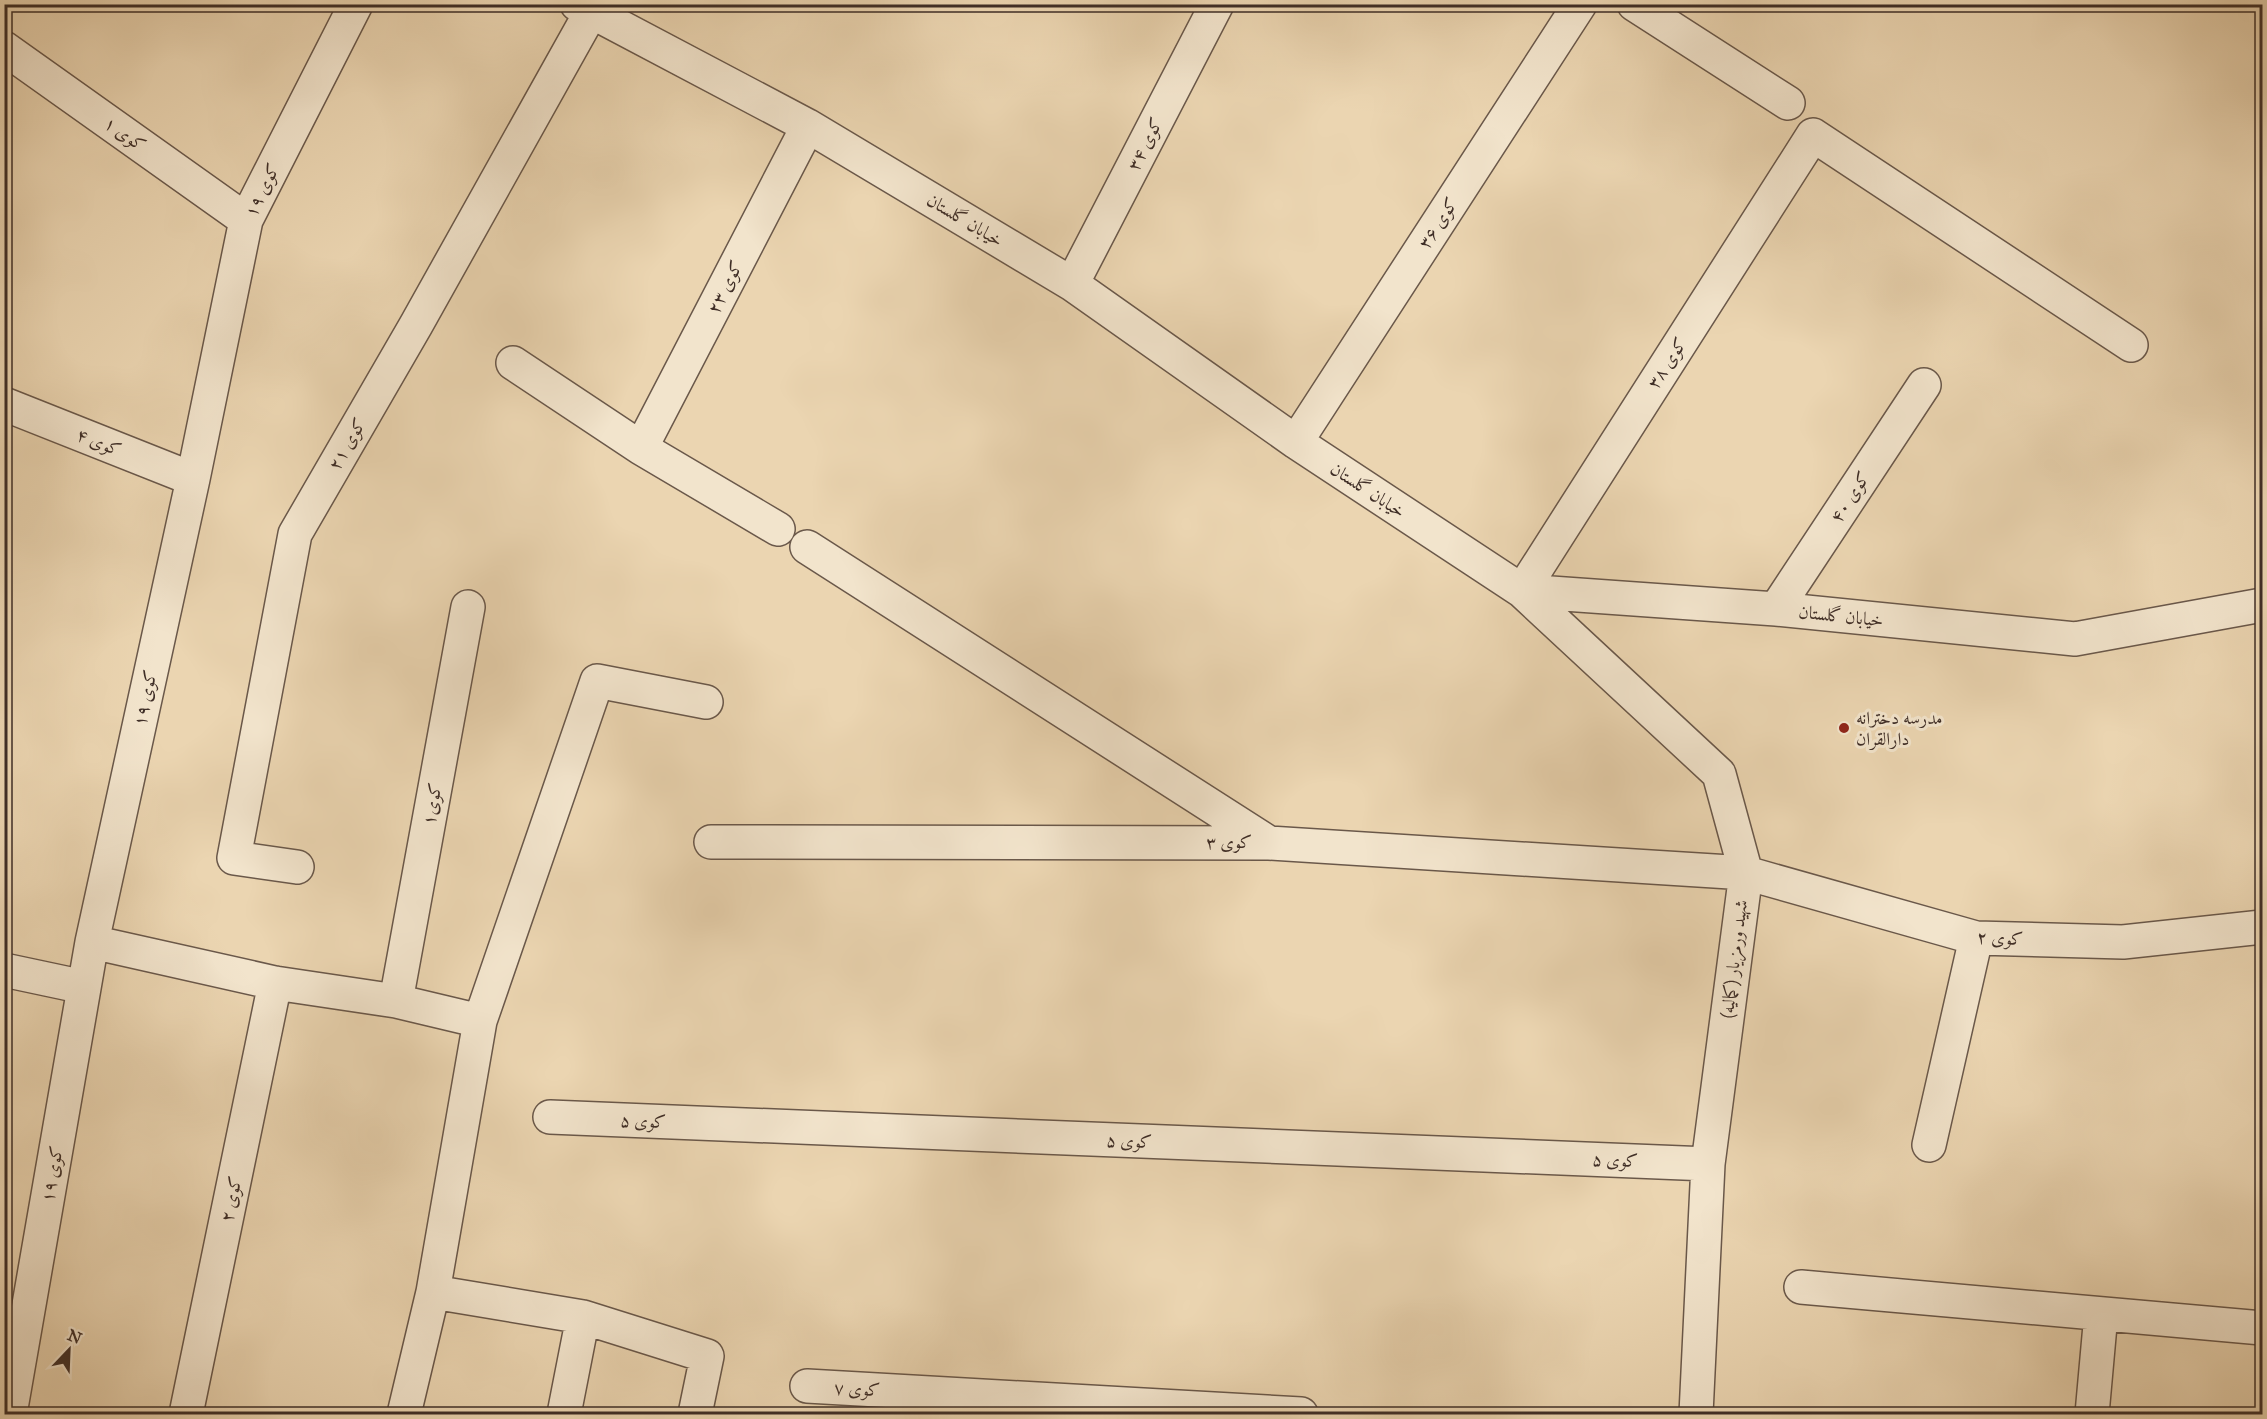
<svg xmlns="http://www.w3.org/2000/svg" width="2267" height="1419" font-family="'IM FELL Great Primer',Amiri,serif">
	<rect width="100%" height="100%" fill="#ebd5b1"/>
	<filter id="stains"><feTurbulence type="fractalNoise" baseFrequency=".00333" numOctaves="4"/><feColorMatrix values="0 0 0 0 .2 0 0 0 0 .09 0 0 0 0 .02 0 0 0 .5 -.17"/></filter>
	<radialGradient id="worn" r=".72"><stop offset=".6" stop-color="#630" stop-opacity="0"/><stop offset="1" stop-color="#630" stop-opacity=".3"/></radialGradient>
	<g fill="none" stroke-linecap="round" stroke-linejoin="round">
		<g stroke="#6a584a" stroke-width="36">
			<path id="minor" d="M577,4L808,126L1072,284L1296,442L1522,591L1719,774L1746,873L1708,1164L1696,1414
				M1634,4L1788,103
				M4,48L246,220
				M1072,284L1217,4
				M513,363L641,448L778,529
				M4,404L193,479
				M1296,442L1580,4
				M641,448L808,126
				M807,547L1269,843
				M1522,591L1813,135L2131,345
				M1522,591L1776,609L2075,639L2262,605
				M1776,609L1924,385
				M711,842L1269,843L1746,873L1976,938L2123,942L2262,927
				M297,867L234,858L295,534L416,325L591,12
				M92,942L275,983L396,1001L480,1021L433,1292L404,1414
				M4,970L84,987
				M396,1001L468,607
				M480,1021L597,681L706,702
				M550,1117L1708,1164
				M1929,1145L1976,938
				M1801,1287L2262,1328
				M433,1292L583,1317L707,1356L695,1414
				M807,1386L1301,1414
				M10,1414L92,942L193,479L246,220L356,4
				M186,1414L275,983
				M564,1414L583,1317
				M2092,1414L2101,1314"/>
		</g>
		<use href="#minor" stroke="#f2e4cc" stroke-width="33"/>
	</g>
	<circle fill="#8f2418" stroke="#f2e4cc" stroke-width="2" cx="1844" cy="728" r="6"/>
	<g text-anchor="middle" dominant-baseline="central" stroke-width="6" stroke-linejoin="round" paint-order="stroke">
		<g font-size="18" fill="#3f2e27" stroke="#f2e4cc">
			<text transform="translate(125 134) rotate(35)">کوی ۱</text>
			<text transform="translate(1145 144) rotate(-63)">کوی ۳۴</text>
			<text transform="translate(262 190) rotate(-64)">کوی ۱۹</text>
			<text transform="translate(965 220) rotate(31)">خیابان گلستان</text>
			<text transform="translate(1438 223) rotate(-57)">کوی ۳۶</text>
			<text transform="translate(725 287) rotate(-63)">کوی ۲۳</text>
			<text transform="translate(1667 363) rotate(-57)">کوی ۳۸</text>
			<text transform="translate(99 442) rotate(22)">کوی ۴</text>
			<text transform="translate(347 444) rotate(-60)">کوی ۲۱</text>
			<text transform="translate(1368 490) rotate(33)">خیابان گلستان</text>
			<text transform="translate(1850 497) rotate(-57)">کوی ۴۰</text>
			<text transform="translate(1841 616) rotate(6)">خیابان گلستان</text>
			<text transform="translate(145 698) rotate(-78)">کوی ۱۹</text>
			<text transform="translate(432 804) rotate(-80)">کوی۱</text>
			<text x="1229" y="842">کوی ۳</text>
			<text transform="translate(2000 938) rotate(3)">کوی ۲</text>
			<text transform="translate(1734 959) rotate(-83)">شهید ورمزیار (کمالیه)</text>
			<text transform="translate(643 1121) rotate(2)">کوی ۵</text>
			<text transform="translate(1129 1141) rotate(2)">کوی ۵</text>
			<text transform="translate(1615 1160) rotate(2)">کوی ۵</text>
			<text transform="translate(52 1174) rotate(-80)">کوی ۱۹</text>
			<text transform="translate(231 1199) rotate(-78)">کوی ۲</text>
			<text transform="translate(857 1389) rotate(3)">کوی ۷</text>
		</g>
		<g font-size="18" fill="#3f2e27" stroke="#f2e4cc" text-anchor="start">
			<text x="1856" y="718">مدرسه دخترانه<tspan x="1856" dy="21">دارالقران</tspan></text>
		</g>
	</g>
	<rect width="2267" height="1419" fill="none" stroke="#ebd5b1" stroke-width="24"/>
	<rect x="6" y="6" width="2255" height="1407" fill="none" stroke="#3f2e27" stroke-width="3"/>
	<rect x="12" y="12" width="2243" height="1395" fill="none" stroke="#3f2e27" stroke-width="1.5"/>
	<g transform="translate(69 1350) rotate(23)" stroke="#f2e4cc" stroke-width="4.5" paint-order="stroke">
	<path d="M0-4.5L10 22L0 15L-10 22Z" fill="#3f2e27"/>
	<text y="-9" font-size="16" font-weight="bold" text-anchor="middle" fill="#3f2e27">N</text>
	</g>
	<rect width="100%" height="100%" filter="url(#stains)"/>
	<rect width="100%" height="100%" fill="url(#worn)"/>
</svg>
